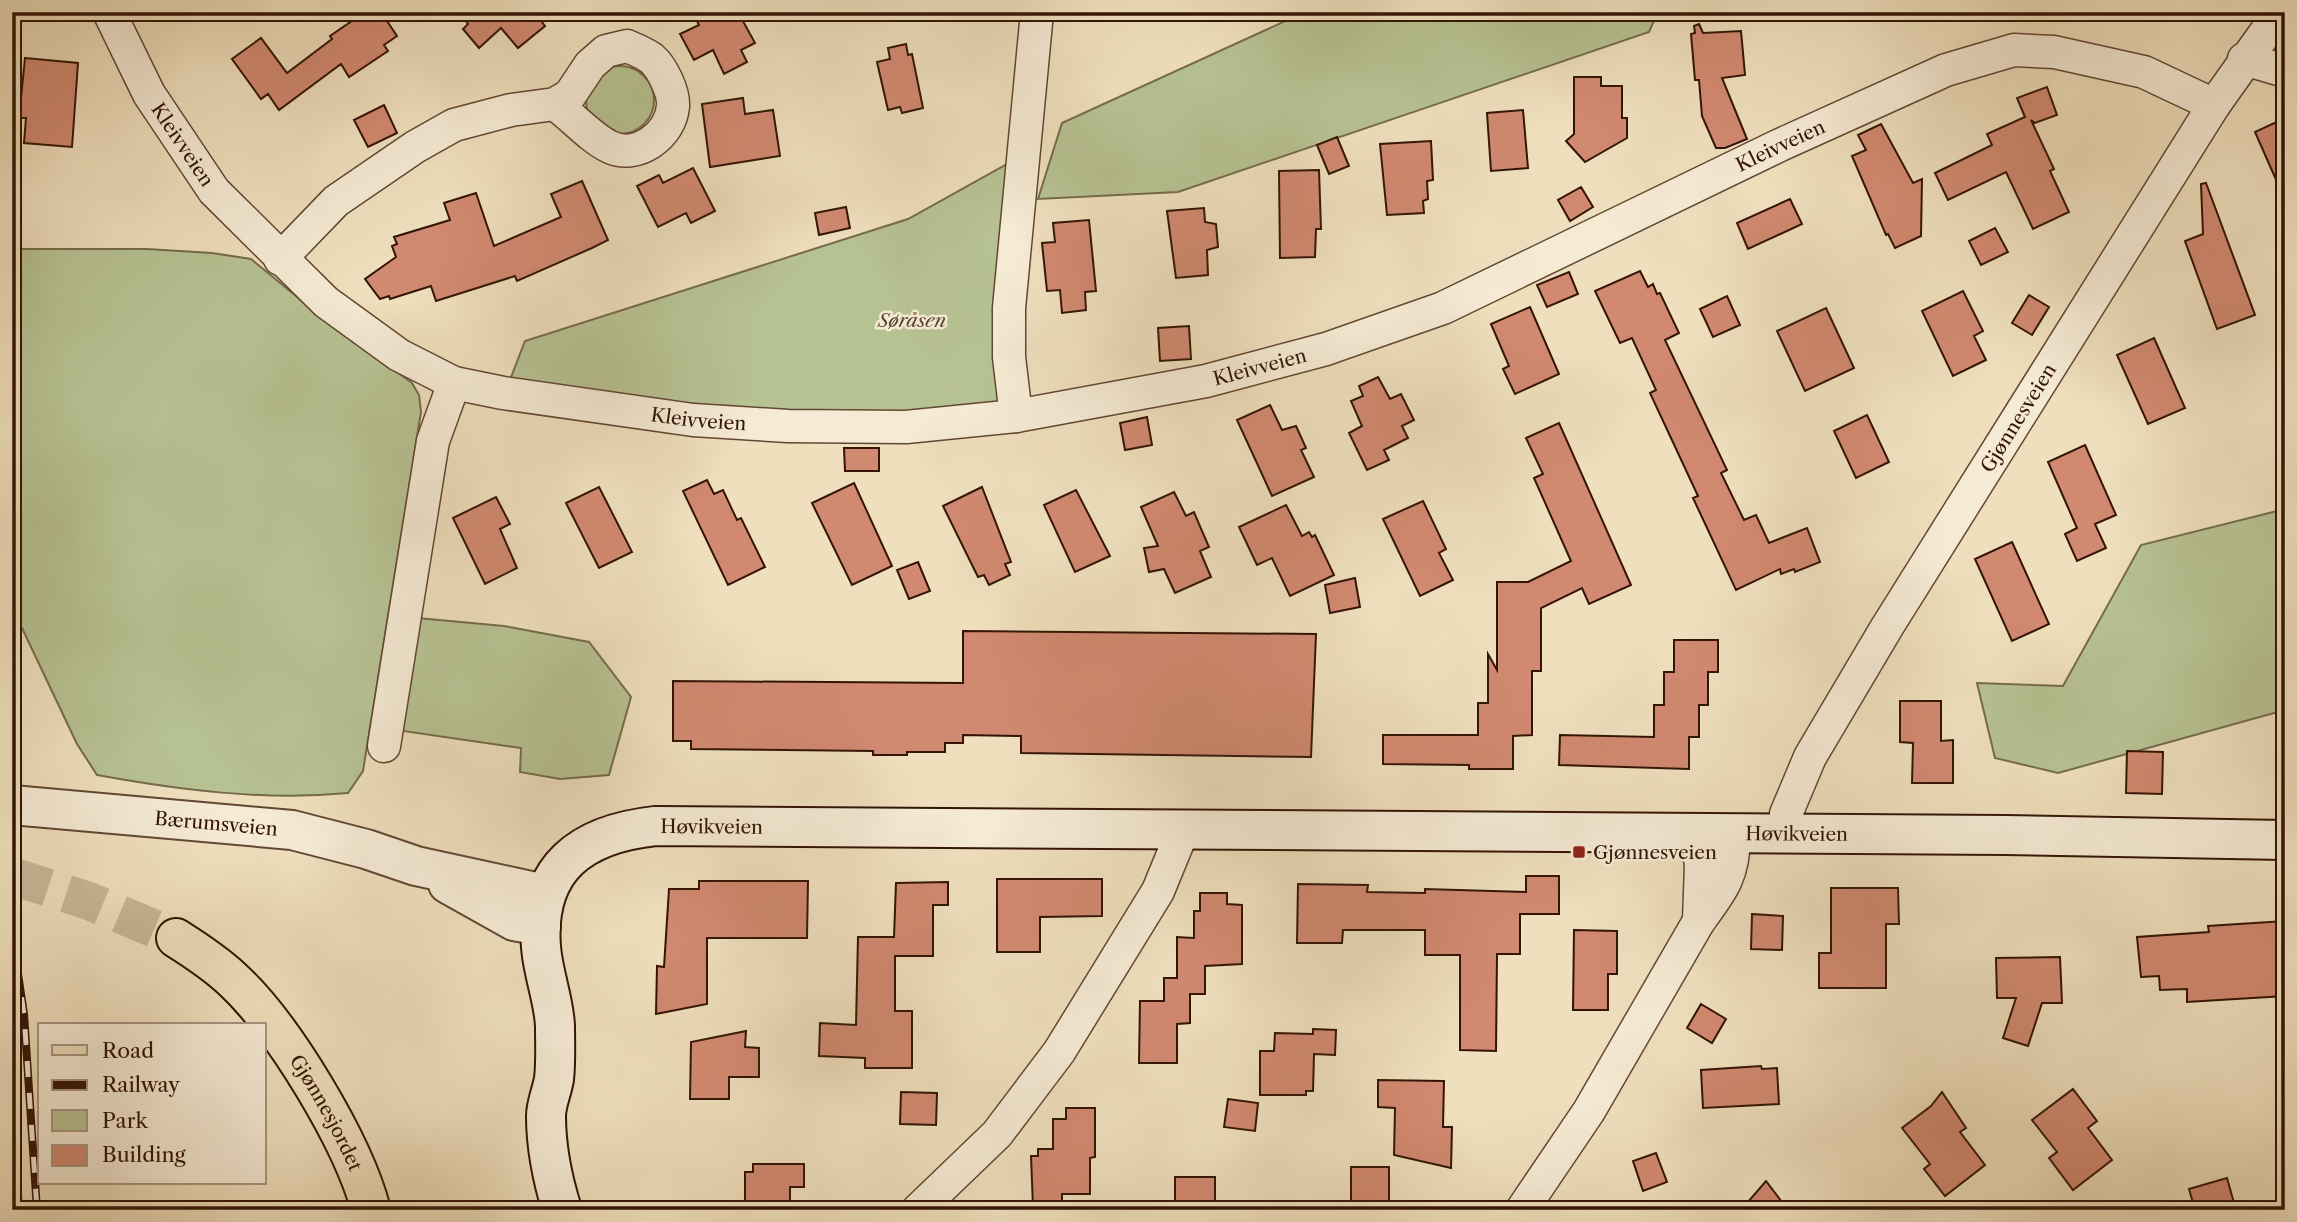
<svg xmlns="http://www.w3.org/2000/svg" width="2297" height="1222" font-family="'Libre Caslon Text',serif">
	<rect width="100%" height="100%" fill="#efdfbd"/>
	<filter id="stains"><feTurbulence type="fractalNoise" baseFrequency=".00286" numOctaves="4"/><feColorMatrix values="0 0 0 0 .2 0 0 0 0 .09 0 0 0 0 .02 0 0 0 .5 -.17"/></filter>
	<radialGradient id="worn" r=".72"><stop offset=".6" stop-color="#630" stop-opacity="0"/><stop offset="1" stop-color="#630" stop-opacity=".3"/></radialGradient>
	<path fill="#b7c293" stroke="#756b4c" stroke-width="2" d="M1305,12H1658L1649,32L1178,192L1038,199L1062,123Z
		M586 100a34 34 0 1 1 68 0a34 34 0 1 1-68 0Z
		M1023,155L1007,414L788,422L510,380L525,341L908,219Z
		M12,249H147L212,253L251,259L324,319L412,383L419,395L421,412L363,771L348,793C263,801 180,790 97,775L77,744L12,607Z
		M2285,509V710L2058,773L1995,758L1977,683L2063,686L2141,545Z
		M407,617L504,626L589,642L631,697L609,775L560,779L520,772L521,748L396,730Z"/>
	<path fill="#d18971" stroke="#331405" stroke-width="2" d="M365,12H381L397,36L384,45L388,51L349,77L341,64L279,110L268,94L261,99L232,59L261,38L287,73L332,39L330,36Z
		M459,12H534L545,26L518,48L501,28L479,48L463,29L468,24Z
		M692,12H738L755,43L741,50L747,62L724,74L713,50L694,60L680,34L699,25Z
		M1699,24L1703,33L1741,31L1745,75L1722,78L1747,139L1725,148H1716L1702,116L1699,80H1695L1691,34L1695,33L1694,26Z
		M906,44L908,55L912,54L923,108L902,113L900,107L888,110L877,62L890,59L888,48Z
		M25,58L78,63L72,147L24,143L26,118H19Z
		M1574,77H1601V86H1622V118H1627V138L1585,162L1566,141L1574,134Z
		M2047,87L2057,115L2035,123L2031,120L2054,169L2050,171L2069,212L2033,229L2006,172L1948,200L1935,173L1992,145L1987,134L2025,117L2017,98Z
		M743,98L745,114L773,110L780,156L710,167L702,104Z
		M384,105L397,133L368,147L354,120Z
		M1523,110L1528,168L1491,171L1487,113Z
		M2285,118V200L2255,132Z
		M1881,124L1913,183L1922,179L1921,236L1895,248L1888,234L1886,235L1852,156L1866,150L1858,135Z
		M1337,137L1349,166L1329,174L1317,145Z
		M1431,141L1433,180L1427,181L1428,199L1423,201L1424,213L1387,215L1380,144Z
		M693,168L715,211L691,223L686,213L658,227L637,186L659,175L663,183Z
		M1319,170L1321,229H1316L1315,257L1280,258L1279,171Z
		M582,181L608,240L592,248L517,281L515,276L436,301L431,286L390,299L389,296L380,299L365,279L396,257L392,246L397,244L394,237L450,220L444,203L476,193L494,246L561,217L551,194Z
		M2206,183L2255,315L2217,329L2185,241L2203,234L2201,184Z
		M1581,187L1593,207L1570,221L1558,200Z
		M1790,199L1802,224L1748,249L1737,223Z
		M846,207L850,228L819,235L815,213Z
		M1204,208L1205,222L1216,224L1218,247L1207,250L1208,275L1176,278L1167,211Z
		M1089,220L1096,291L1085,292L1086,310L1062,313L1060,290L1047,291L1042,243L1055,242L1053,223Z
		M1995,228L2008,252L1981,265L1969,241Z
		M1640,271L1648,287L1653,284L1657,294L1660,293L1679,333L1665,340L1727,470L1721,473L1744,520L1756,515L1769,543L1807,528L1820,562L1795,572L1794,569L1781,574L1780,569L1736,590L1693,498L1698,496L1650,393L1656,390L1632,338L1620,343L1595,291Z
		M1569,272L1578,294L1547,307L1537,285Z
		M1963,291L1983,331L1974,336L1986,360L1953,376L1922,311Z
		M2029,295L2049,307L2032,335L2012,323Z
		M1727,296L1740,325L1713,337L1700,309Z
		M1530,307L1559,374L1515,394L1503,369L1509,366L1491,324Z
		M1826,308L1854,368L1805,391L1777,331Z
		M1189,326L1191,359L1160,361L1158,328Z
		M2154,338L2185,408L2148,424L2117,355Z
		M1378,377L1390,399L1401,394L1414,420L1402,426L1408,438L1384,450L1389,460L1367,470L1349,433L1362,426L1351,401L1363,396L1359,386Z
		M1270,405L1282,430L1296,426L1306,448L1301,450L1314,477L1272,496L1237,420Z
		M1867,415L1889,462L1856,478L1834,431Z
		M1147,417L1152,445L1125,450L1120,423Z
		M1559,423L1631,585L1589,604L1582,588L1541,608V671H1532V735L1513,736V769H1469V765L1383,764V735H1478V703H1488V654L1497,670V582H1528L1571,561L1534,478L1543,474L1526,438Z
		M2085,445L2116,515L2095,524L2106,548L2077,561L2065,534L2077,528L2048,462Z
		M844,448H879V471H845Z
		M707,480L714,494L723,490L737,520L741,518L765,567L728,585L683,491Z
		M854,483L892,566L852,585L812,503Z
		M599,487L632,552L599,568L566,503Z
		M982,487L1011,562L1005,564L1010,575L989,585L984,575L978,577L943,506Z
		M1076,490L1110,556L1075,572L1044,505Z
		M1174,492L1186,516L1194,512L1202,531L1209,547L1200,551L1211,577L1175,593L1164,569L1149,572L1144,548L1158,546L1141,507Z
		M496,497L510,524L500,529L517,568L485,584L453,518Z
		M1423,501L1446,549L1439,553L1453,580L1420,596L1383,519Z
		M1286,505L1302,536L1309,532L1312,537L1315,535L1334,575L1290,596L1272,558L1257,565L1239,527Z
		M2012,542L2049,624L2012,641L1975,559Z
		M918,562L930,591L909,599L897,570Z
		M1355,578L1360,607L1330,613L1325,585Z
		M963,631L1316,634L1311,757L1021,753V736L963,735V743H945V752H907V755H873V751L691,749V741H673V681L963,683Z
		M1674,640H1718V672H1708V705H1699V737H1689V769L1559,765L1560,735L1654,737V705H1664V672H1674Z
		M1900,701H1941V741L1953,740V783H1912L1913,743L1900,742Z
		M2127,751L2163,752L2162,794L2126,793Z
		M1526,876H1559V914H1520V954H1497L1496,1051L1460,1050V955H1425V930H1343L1342,943H1297L1298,884L1368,885L1367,892L1425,893V889L1526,892Z
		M997,879H1102V916L1040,917V952H997Z
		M699,881H808L807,938H707V1004L656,1014L657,966L664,967L669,889H699Z
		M948,882V905H933V956H895V1011H912V1068H865V1058L819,1056L820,1023L856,1025L858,937H894L896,883Z
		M1831,888H1898L1899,924H1886V988H1819V953H1831Z
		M1200,893H1227V904L1242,905V964L1205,966V994H1190V1023L1177,1024V1063H1139L1140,1001H1164V978H1177V937L1194,938V911H1200Z
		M1752,914L1783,916L1782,950L1751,949Z
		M2285,921V996L2187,1002V989L2160,990L2159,976L2141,977L2137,937L2209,932L2208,926Z
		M1574,930L1617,931V974H1608V1010H1573Z
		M2060,957L2062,1003H2042L2028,1046L2003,1038L2016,998H1997L1996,958Z
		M1701,1004L1726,1019L1712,1043L1687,1028Z
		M1313,1029L1336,1030L1335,1055L1314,1054L1313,1091H1306V1095H1260V1051H1274L1275,1033L1313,1034Z
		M746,1031L745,1047L759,1048V1077H729V1099H690L691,1042Z
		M1761,1066L1762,1069L1777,1068L1779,1104L1703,1108L1701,1070Z
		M1378,1080L1444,1081L1443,1127H1452L1451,1168L1394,1155L1395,1108L1378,1107Z
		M2073,1089L2097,1121L2088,1128L2112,1160L2073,1190L2049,1158L2057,1152L2032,1120Z
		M901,1092L937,1093L936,1125L900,1124Z
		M1942,1092L1966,1128L1960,1132L1985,1165L1945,1196L1924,1169L1930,1164L1902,1128L1931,1106Z
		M1228,1099L1258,1103L1255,1131L1224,1127Z
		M1066,1108H1095V1157L1090,1158V1194H1062V1207H1033L1031,1156H1038V1149H1053V1119H1066Z
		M1656,1153L1667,1182L1643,1191L1633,1161Z
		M753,1164H804V1187H790V1210H745V1172H753Z
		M1351,1167H1389V1210H1351Z
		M1175,1177H1215V1210H1175Z
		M2227,1178L2236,1210H2195L2189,1189Z
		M1766,1181L1788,1210H1741Z"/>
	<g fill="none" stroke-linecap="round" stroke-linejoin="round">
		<path stroke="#c9b698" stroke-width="38" stroke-dasharray="38 19" stroke-linecap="butt" d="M12,876L89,901L176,938"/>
		<g stroke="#624733" stroke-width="35">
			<g id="minor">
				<path id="s1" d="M109,12L149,94L214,191L326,302L399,355L454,383L503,393L693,420L788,426L906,427L1016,416L1206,381L1326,349L1443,308L1780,145L1946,70L2014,50L2054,52L2144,72L2214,105"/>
				<path d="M2244,59L2285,71"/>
				<path d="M280,259L336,201L415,147L454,125L511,110L555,104L570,95L590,65L606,51L627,46C634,49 644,53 651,58C662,67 674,92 673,106C671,135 637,160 610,147C591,138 573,117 555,104"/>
				<path d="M1016,416L1009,357V308L1037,12"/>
				<path d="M384,746L433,441L454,383"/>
				<path d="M1695,835L1701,864L1699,921"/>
				<path id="s2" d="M1784,835L1786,814L1810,757L1887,627L2214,105L2280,12"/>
				<path d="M918,1210L997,1134L1059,1052L1158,891L1183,830"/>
				<path d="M1522,1210L1589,1111L1699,921C1722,890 1734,875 1734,836"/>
			</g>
		</g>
		<g stroke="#624733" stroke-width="42">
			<g id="tertiary">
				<path id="s3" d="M12,805L292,830L366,849L416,866L545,894"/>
				<path d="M448,884L514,921L541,926"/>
			</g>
		</g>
		<g stroke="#331405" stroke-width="42">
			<g id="secondary">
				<path id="s4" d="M562,1210C553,1181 546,1146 546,1116C546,1104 552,1091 554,1079C556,1062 555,1043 555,1026C554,1000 543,974 541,947C535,867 582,834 655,826L2005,835L2285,840"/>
			</g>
		</g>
		<g stroke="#331405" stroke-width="42">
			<g id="primary">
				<path id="s5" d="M176,938C195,950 215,963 232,979C284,1027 353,1142 371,1210"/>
			</g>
		</g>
		<use href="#minor" stroke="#f5ead4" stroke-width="32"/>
		<use href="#tertiary" stroke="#f5ead4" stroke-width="38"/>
		<use href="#secondary" stroke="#f5ead4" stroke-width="38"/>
		<use href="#primary" stroke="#efdfbd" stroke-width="38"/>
		<g stroke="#331405" stroke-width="8">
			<path id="rail" d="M12,934L24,1014L37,1210
				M12,1104L19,1210"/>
		</g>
		<use href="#rail" stroke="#f5ead4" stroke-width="5" stroke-dasharray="16" stroke-linecap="butt"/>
	</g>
	<rect fill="#8f2418" stroke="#f5ead4" stroke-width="2.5" x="1572" y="845" width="14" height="14" rx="3.5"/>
	<g text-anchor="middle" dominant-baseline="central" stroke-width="5" stroke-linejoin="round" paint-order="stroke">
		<g font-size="19" fill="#331405" stroke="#f5ead4">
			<text stroke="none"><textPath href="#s1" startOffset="152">Kleivveien</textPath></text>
			<text stroke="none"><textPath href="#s1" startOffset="1899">Kleivveien</textPath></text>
			<text stroke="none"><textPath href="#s1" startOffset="1332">Kleivveien</textPath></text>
			<text stroke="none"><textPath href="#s2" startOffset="481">Gjønnesveien</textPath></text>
			<text stroke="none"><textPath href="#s1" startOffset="765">Kleivveien</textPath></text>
			<text stroke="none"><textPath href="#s3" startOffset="205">Bærumsveien</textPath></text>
			<text stroke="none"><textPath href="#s4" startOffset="513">Høvikveien</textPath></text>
			<text stroke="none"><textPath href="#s4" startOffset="1598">Høvikveien</textPath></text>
			<text stroke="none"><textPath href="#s5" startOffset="234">Gjønnesjordet</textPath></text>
		</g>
		<g font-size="19" font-style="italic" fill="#5b4830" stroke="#f5ead4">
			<text x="912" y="320">Søråsen</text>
		</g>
		<g font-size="19" fill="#331405" stroke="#f5ead4" text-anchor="start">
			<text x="1593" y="852">Gjønnesveien</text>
		</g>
	</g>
	<rect width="2297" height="1222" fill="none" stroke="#efdfbd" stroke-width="42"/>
	<rect x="14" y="14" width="2269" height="1194" fill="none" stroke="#331405" stroke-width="3.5"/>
	<rect x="21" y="21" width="2255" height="1180" fill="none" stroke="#331405" stroke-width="2"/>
	<rect x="38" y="1023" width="228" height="161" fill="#f5ead4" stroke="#a79481" stroke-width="2"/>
	<rect x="52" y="1045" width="35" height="10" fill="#efdfbd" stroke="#a79481" stroke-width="2"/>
	<text x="102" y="1058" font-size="21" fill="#331405">Road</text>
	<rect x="52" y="1080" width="35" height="10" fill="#331405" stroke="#a79481" stroke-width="2"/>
	<text x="102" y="1092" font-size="21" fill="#331405">Railway</text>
	<rect x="52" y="1110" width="35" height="21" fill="#b7c293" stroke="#a79481" stroke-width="2"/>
	<text x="102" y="1128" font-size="21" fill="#331405">Park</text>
	<rect x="52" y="1145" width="35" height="21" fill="#d18971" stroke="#a79481" stroke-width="2"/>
	<text x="102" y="1162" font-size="21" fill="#331405">Building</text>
	<rect width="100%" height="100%" filter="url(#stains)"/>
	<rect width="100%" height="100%" fill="url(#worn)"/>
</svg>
